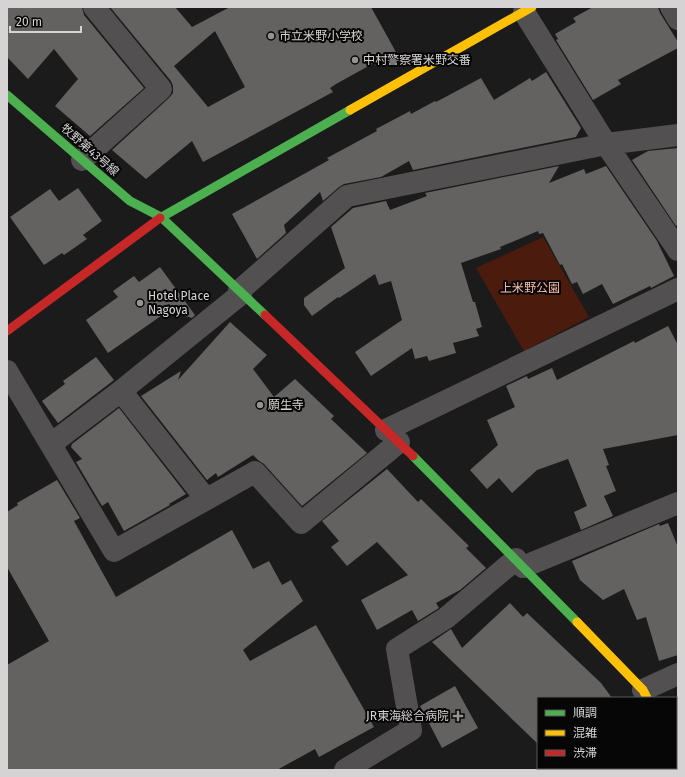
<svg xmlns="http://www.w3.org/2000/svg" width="685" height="777" font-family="'Fira Sans','Noto Sans JP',sans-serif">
	<rect width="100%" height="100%" fill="#1c1b1b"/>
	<path fill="#4b1b0d" d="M543,237L589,317L524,351L476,268Z"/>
	<path fill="#636261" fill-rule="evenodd" d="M7,7H82L84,15L144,88L90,136L55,106L78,79L54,49L28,79L7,57Z
		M110,7H175L192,27L230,7H371L397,54L376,66L374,63L336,84L330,88L333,92L203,162L192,141L146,179L112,150L169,98L173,93V86L171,81ZM215,31L245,87L208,107L174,66Z
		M593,7H658L660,13L678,42V48L618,80L621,84L593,100L556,40L558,39L555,34L576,22L573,18Z
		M546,72L581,128L576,137L413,170L409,161L381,177L344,184L339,187L323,201L320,192L284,225L286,233L257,259L232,214L329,160L327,158L377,131L376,129L410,111L411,114L435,101L436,102L481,78L494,100L530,78L532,81Z
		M678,148V225L676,226L632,160L648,151Z
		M559,166L549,183L584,169L586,174L606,166L657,241L674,276L651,288L650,286L613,304L602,284L583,294L577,282L572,284L562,264L560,265L543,233L539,234L538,231L500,247L501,249L461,263L473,302H475L482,327L476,329L479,336L453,343L456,353L429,361L427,356L415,359L412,348L371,376L355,352L402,320L391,281L379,285L375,274L339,298L338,297L312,316L304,305V298L345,268L331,227L353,208L386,201L390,210L427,196L425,193Z
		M78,188L102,221L83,235L87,239L64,255L62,253L44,265L10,217L50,189L59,201Z
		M160,267L195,315L192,318L168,311L108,353L86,320L118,297L113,291L134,276L139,282Z
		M230,322L267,355L253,369L274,397L295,379L334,416L331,419L367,453L302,506L264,464L258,460L253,455L218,477L216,473L207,480L141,396L181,371L178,380Z
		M668,326L678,345V435L603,449L609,465L606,466L616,491L604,496L613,516L581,530L574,512L587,506L568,459L537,470L512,493L499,478L487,489L470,470L498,445L487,420L515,407L506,386L527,376L528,379L552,368L557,380L634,341L635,343Z
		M96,357L114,380L58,423L42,401L65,384L63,381Z
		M119,408L186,494L169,504L170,505L124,531L108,502L102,506L76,462L82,459L71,447L72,444Z
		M387,469L418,502L421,499L469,546L466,548L486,568L460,590L436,603L439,608L418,621L412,610L377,630L361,600L408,575L377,542L347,566L331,547L339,541L322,521Z
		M57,480L80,518L74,521L116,597L232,530L253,569L269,561L282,585L291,580L303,601L243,650L250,661L316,625L374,727L319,757L315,749L277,770H7V665L49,641L7,567V512L18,505L17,503Z
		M668,523L678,547V655L659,661L646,617L637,620L624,589L603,600L580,580L572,561L659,524L660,526Z
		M510,603L523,617L527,613L601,683L612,698H538V744L432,642L451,629L462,648Z
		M455,686L478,728L442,748L420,706Z"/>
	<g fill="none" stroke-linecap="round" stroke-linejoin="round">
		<path stroke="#525050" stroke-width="22" d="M671,7L678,19
			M524,12L606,144L678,250
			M82,160L161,89L94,7
			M239,291L347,196L606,144L678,135
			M7,371L114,551L255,472L301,523L399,442
			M121,391L206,499
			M386,430L678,289
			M51,444L121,391L241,294
			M523,567L678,503
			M643,690L678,674
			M345,770L411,730L397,649L446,618L516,559"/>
		<path stroke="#4caf50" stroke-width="9" d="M7,95L130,201L161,217L265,315
			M160,218L350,110
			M413,456L577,622"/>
		<path stroke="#ffc107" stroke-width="9" d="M350,110L532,7
			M577,622L643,690L647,698"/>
		<path stroke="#c62828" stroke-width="9" d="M265,315L413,456
			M7,331L160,218
			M676,760L678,765"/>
	</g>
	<g fill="#949393" stroke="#070606" stroke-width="1.5">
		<circle cx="271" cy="36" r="4"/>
		<circle cx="355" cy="60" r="4"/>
		<circle cx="140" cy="303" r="4"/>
		<circle cx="260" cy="405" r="4"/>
		<path d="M456 710h4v4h4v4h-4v4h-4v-4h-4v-4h4z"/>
	</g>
	<g text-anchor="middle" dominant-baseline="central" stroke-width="4" stroke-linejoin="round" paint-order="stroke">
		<g font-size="12" fill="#d5d3d3" stroke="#070606" text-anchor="start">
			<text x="279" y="36">市立米野小学校</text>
			<text x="363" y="60">中村警察署米野交番</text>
			<text x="148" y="296">Hotel Place<tspan x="148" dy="14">Nagoya</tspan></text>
			<text x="268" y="405">願生寺</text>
			<text x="449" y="716" text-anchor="end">JR東海総合病院</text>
		</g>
		<g font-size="12" fill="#d5d3d3" stroke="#070606">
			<text transform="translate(90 150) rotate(41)">牧野第43号線</text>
		</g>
		<g font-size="12" fill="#fbbba9" stroke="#070606">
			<text x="530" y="288">上米野公園</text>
		</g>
	</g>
	<rect width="685" height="777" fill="none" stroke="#d5d3d3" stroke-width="16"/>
	<rect x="537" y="697" width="140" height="72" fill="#070606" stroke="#595858"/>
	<rect x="545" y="710" width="20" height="6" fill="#4caf50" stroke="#595858"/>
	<text x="573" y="717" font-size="12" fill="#d5d3d3">順調</text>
	<rect x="545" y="730" width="20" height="6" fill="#ffc107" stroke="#595858"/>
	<text x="573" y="737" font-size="12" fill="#d5d3d3">混雑</text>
	<rect x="545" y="750" width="20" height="6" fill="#c62828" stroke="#595858"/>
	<text x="573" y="757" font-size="12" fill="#d5d3d3">渋滞</text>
	<path d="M10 26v6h71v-6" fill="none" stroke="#d5d3d3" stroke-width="2"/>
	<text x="16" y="26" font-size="12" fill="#d5d3d3" stroke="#070606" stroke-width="3" paint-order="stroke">20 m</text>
</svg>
